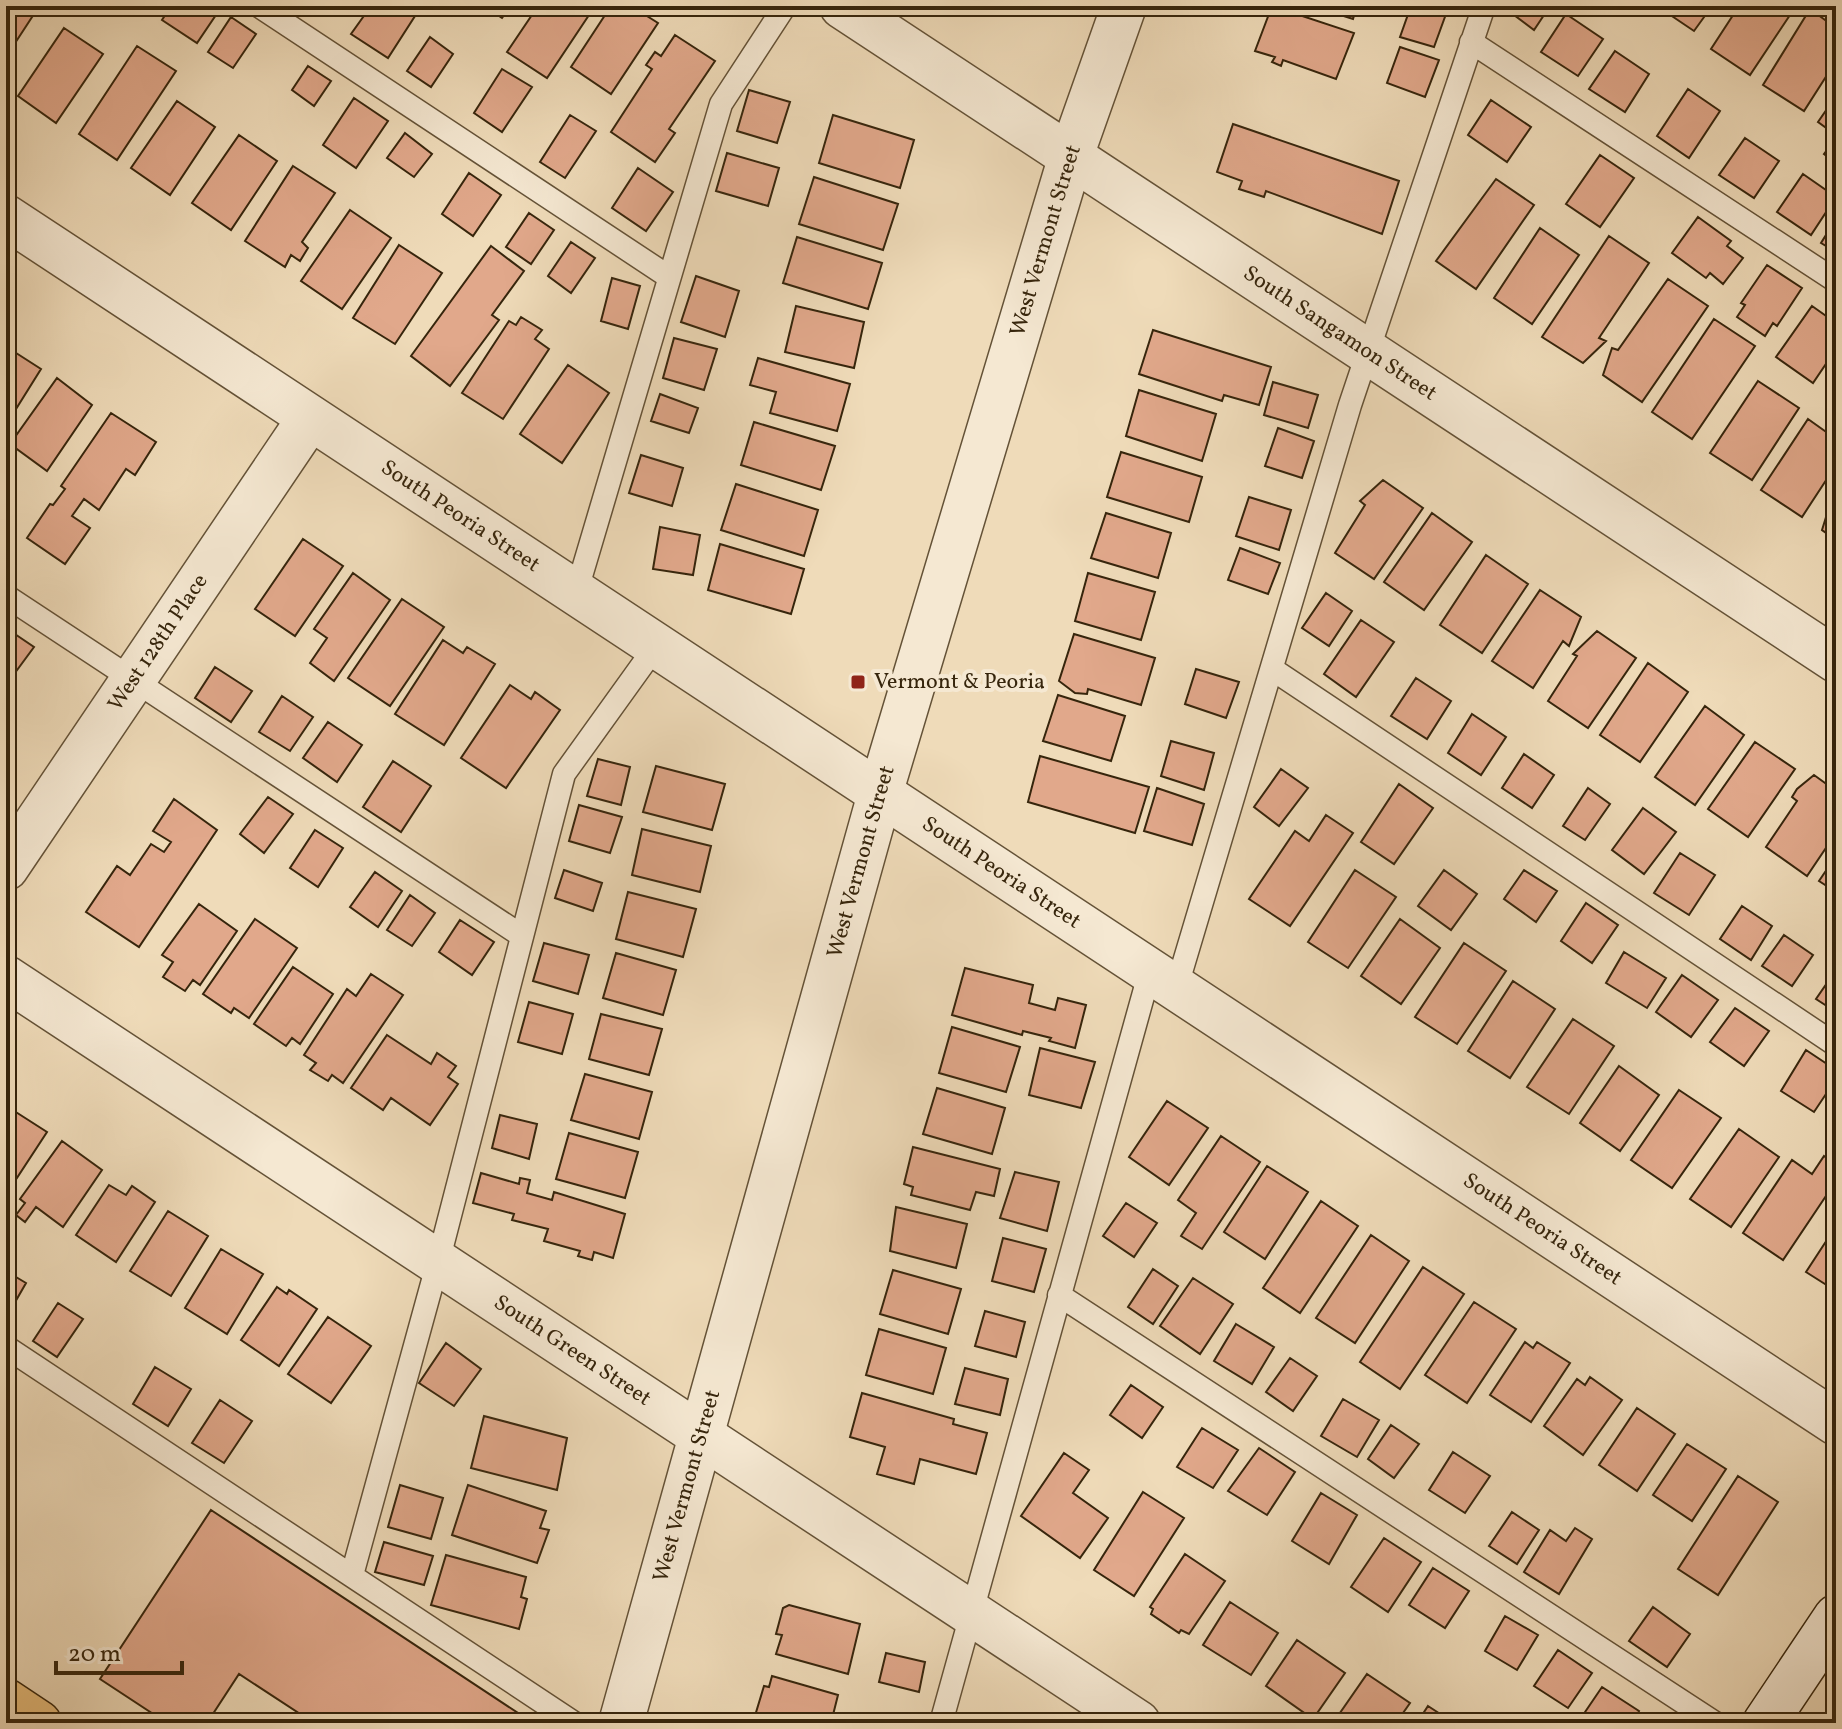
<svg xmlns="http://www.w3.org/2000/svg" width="1842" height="1729" font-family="Vollkorn,serif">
	<rect width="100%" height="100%" fill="#efdbb9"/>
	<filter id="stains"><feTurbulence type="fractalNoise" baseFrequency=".0025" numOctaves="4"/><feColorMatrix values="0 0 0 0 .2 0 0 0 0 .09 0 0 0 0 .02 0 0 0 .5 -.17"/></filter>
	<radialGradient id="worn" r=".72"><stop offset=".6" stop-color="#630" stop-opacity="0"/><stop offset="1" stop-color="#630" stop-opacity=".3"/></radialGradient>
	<path fill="#e1a88b" stroke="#36250c" stroke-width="2" d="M6,6H22L34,14L6,57Z
		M171,6H222L197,43L162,20Z
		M371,6H400L415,16L388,58L351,34Z
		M484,6H511L502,18Z
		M538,6H595L547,78L507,52Z
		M611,6H631L658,23L611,94L571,67Z
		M1272,6L1354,33L1336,79L1283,60L1281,66L1272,62L1275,57L1255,51Z
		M1312,6H1357L1353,19Z
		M1411,6L1446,14L1434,47L1400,37Z
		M1502,6H1550L1534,30Z
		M1657,6H1712L1694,31Z
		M1739,6H1796L1750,75L1711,49Z
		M1810,9L1836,28V61L1804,111L1763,85Z
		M1566,14L1603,39L1578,76L1541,52Z
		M231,17L256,34L233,68L208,52Z
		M64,28L103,54L56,123L18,96Z
		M675,35L715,61L669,129L675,133L655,162L611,132L652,69L646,65L655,52L661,56Z
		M430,37L453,54L431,87L407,71Z
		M137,46L176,71L117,160L79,134Z
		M1400,47L1439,60L1425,97L1387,83Z
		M1615,51L1649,74L1625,112L1589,89Z
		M308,66L331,81L314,106L292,90Z
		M502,69L532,87L502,132L474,113Z
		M1688,89L1720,111L1689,158L1657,136Z
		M749,90L790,102L777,143L737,131Z
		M1836,96V135L1818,122Z
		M354,98L388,121L356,168L323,145Z
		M1491,100L1531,127L1507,162L1468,135Z
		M177,101L215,127L170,195L131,168Z
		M570,115L596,131L565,178L540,162Z
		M833,115L914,140L900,188L819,163Z
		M1233,124L1399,181L1382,234L1266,191L1264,197L1239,189L1242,181L1217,172Z
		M405,133L432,154L414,177L387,158Z
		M239,135L277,161L231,230L192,203Z
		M1745,138L1779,161L1754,198L1719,175Z
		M1836,138V163L1824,154Z
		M727,153L779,168L768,206L716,191Z
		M1600,155L1634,178L1600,227L1566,204Z
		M293,166L335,193L302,242L308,248L300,261L291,255L285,267L245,241Z
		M638,168L673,192L646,231L612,208Z
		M469,173L501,195L473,236L442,214Z
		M1803,174L1836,197L1811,235L1777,212Z
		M814,177L898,204L883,250L799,224Z
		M1496,179L1534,205L1476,289L1436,261Z
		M350,210L391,238L342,309L301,281Z
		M529,213L554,230L531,264L506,247Z
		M1698,217L1731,241L1727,246L1743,258L1723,284L1710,273L1706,278L1672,253Z
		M1836,219V252L1821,243Z
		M1540,228L1579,255L1532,324L1494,298Z
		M1609,236L1649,263L1599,338L1606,341L1583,363L1542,337Z
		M797,237L882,263L868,309L783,283Z
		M571,242L595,258L571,293L548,276Z
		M399,245L442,273L395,344L353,318Z
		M491,246L524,271L492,315L499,320L450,386L411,356Z
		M1767,265L1802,288L1777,326L1773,323L1765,336L1737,317L1745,305L1741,303Z
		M696,276L739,291L725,337L681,322Z
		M612,278L640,286L628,329L601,321Z
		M1668,279L1708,306L1642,402L1603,375L1612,348L1618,350Z
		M796,306L864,322L854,368L785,352Z
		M1812,306L1836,323V349L1813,383L1776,357Z
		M521,317L542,330L535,339L549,349L503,419L462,393L509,321L516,325Z
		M1714,319L1755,346L1692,439L1652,412Z
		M1153,330L1271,367L1259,405L1224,395L1222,401L1139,374Z
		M674,338L717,349L704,390L663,378Z
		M13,351L41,369L6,425V355Z
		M758,358L850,384L837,431L770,413L776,392L750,385Z
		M568,365L609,393L562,463L520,434Z
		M57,378L92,405L47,471L10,444Z
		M1758,381L1799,408L1752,480L1710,453Z
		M1273,382L1318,395L1308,428L1264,415Z
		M1139,390L1216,414L1202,461L1126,436Z
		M660,394L698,408L689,433L651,421Z
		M111,413L156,442L135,475L126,469L99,510L84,499L72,516L90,528L65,564L27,538L50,504L53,505L65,489L61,486Z
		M1808,419L1836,439V465L1802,517L1761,490Z
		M754,422L835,446L821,490L741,465Z
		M1278,428L1314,441L1302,478L1265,466Z
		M1121,452L1202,477L1189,522L1107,497Z
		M641,455L683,468L672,506L629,493Z
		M1383,480L1423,508L1374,579L1335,553L1365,505L1360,501Z
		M736,484L818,510L804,556L721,530Z
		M1249,497L1291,510L1279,550L1236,536Z
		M1831,501L1836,503V540L1822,530Z
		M1106,513L1171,533L1158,578L1091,558Z
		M1432,513L1472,542L1424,610L1384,582Z
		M660,527L700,535L693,575L653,569Z
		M303,539L343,566L295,636L255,609Z
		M720,544L804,569L791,614L708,590Z
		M1240,548L1280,563L1268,594L1228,580Z
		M1486,555L1528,584L1482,653L1440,625Z
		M353,573L390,600L334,681L310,663L327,638L314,629Z
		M1088,573L1155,592L1141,640L1075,621Z
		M1540,590L1581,617L1569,646L1563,641L1533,688L1492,661Z
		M1326,593L1352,611L1329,646L1302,628Z
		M402,599L444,627L390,706L348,678Z
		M1361,620L1394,642L1356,697L1324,674Z
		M6,628L34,647L9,681L6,678Z
		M1597,631L1636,658L1588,728L1548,701L1577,656L1573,654Z
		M1074,634L1155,658L1141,705L1088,689L1087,694L1075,693L1059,681Z
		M443,640L463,653L467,647L495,664L444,745L395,714Z
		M1648,663L1688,692L1640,762L1600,735Z
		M215,667L252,691L231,722L195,698Z
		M1196,669L1239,682L1226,718L1185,704Z
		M1416,678L1451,701L1427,739L1391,716Z
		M510,685L531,699L535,692L560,710L506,788L461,758Z
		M1058,695L1125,716L1111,761L1043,741Z
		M282,696L313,717L290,751L259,732Z
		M1705,706L1744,735L1695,805L1655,777Z
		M1472,714L1506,737L1481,775L1448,753Z
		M328,722L362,745L337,782L303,758Z
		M1171,741L1214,753L1204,790L1161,776Z
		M1755,742L1795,769L1748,837L1708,809Z
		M1524,754L1554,775L1532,808L1502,788Z
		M1040,756L1149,787L1135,833L1028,802Z
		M598,759L630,767L621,805L587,796Z
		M393,761L431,786L401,832L363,807Z
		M656,766L725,784L712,830L643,812Z
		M1281,769L1308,788L1279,826L1254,807Z
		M1814,775L1836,791V833L1807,876L1766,847L1797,801L1792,797L1797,789Z
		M1399,784L1433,808L1394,864L1361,842Z
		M1157,788L1204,804L1192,845L1144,831Z
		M1588,788L1610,804L1585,840L1563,826Z
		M268,797L293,814L264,853L240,834Z
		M174,799L217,830L139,947L86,912L117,866L130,875L151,844L164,852L171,842L153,831Z
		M579,805L622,817L610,853L569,841Z
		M1643,808L1676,832L1644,874L1612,850Z
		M1326,815L1353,833L1290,926L1249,899L1295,831L1309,841Z
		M642,829L711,846L700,892L632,875Z
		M315,830L343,848L318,887L290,868Z
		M1680,853L1715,875L1689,915L1654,893Z
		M1836,856V892L1819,881Z
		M564,870L602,883L593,911L555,898Z
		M1355,870L1396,897L1348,968L1308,942Z
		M1444,870L1477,894L1451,930L1418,906Z
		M1524,870L1557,891L1536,922L1504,899Z
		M375,872L402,891L378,927L350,907Z
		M628,892L696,909L683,957L616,939Z
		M410,895L435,913L412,946L387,930Z
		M1586,903L1618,925L1592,963L1561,941Z
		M199,904L237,931L200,985L193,980L185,991L163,977L173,962L162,955Z
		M1742,906L1772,926L1751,960L1720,939Z
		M255,919L297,948L249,1018L234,1008L231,1013L203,994Z
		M1400,919L1440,948L1401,1004L1361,976Z
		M460,920L494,942L472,975L439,952Z
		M1784,935L1813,955L1792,986L1762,966Z
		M544,943L589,955L578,994L533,981Z
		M1464,943L1506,971L1457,1044L1415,1017Z
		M1624,952L1666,978L1647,1008L1606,983Z
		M616,953L676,970L663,1015L603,998Z
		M293,967L333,994L300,1044L292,1038L286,1046L254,1024Z
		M965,968L1033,985L1029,1003L1055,1010L1058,998L1086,1005L1075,1048L1049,1041L1051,1038L1023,1031L1022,1035L952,1015Z
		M1836,970V1012L1816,999Z
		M371,974L403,995L343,1083L332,1075L328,1081L310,1070L316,1063L304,1055L347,989L356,996Z
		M1682,975L1718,1000L1691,1037L1656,1012Z
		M1513,981L1555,1009L1510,1078L1468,1051Z
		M529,1002L573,1014L562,1054L518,1042Z
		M1735,1008L1769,1031L1744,1066L1710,1042Z
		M601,1014L662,1029L649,1075L589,1059Z
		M1573,1019L1614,1046L1569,1114L1527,1087Z
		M952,1027L1020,1047L1006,1092L939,1073Z
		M387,1035L431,1064L437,1053L456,1066L448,1077L458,1084L430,1125L391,1098L383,1110L351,1088Z
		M1040,1048L1095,1062L1081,1108L1029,1095Z
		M1806,1050L1836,1070V1079L1814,1112L1781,1091Z
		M1619,1066L1659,1095L1620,1151L1580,1123Z
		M585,1074L652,1092L639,1139L571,1120Z
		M937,1088L1005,1108L992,1154L923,1134Z
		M1679,1090L1721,1118L1672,1188L1631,1160Z
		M1167,1101L1208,1128L1169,1185L1129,1157Z
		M8,1107L47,1132L9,1190L6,1188Z
		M500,1115L537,1124L529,1159L492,1148Z
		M1739,1129L1779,1157L1731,1227L1690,1199Z
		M569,1133L638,1152L625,1198L556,1179Z
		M1221,1136L1260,1162L1202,1249L1181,1236L1196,1213L1178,1200Z
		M62,1141L102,1170L63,1227L36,1207L25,1222L16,1215L25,1203L20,1199Z
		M913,1147L1000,1169L994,1196L976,1192L970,1210L911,1195L913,1187L904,1184Z
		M1824,1156L1836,1165V1181L1783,1260L1743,1233L1792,1160L1812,1174Z
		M1267,1166L1308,1192L1265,1259L1224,1232Z
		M1015,1172L1059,1182L1047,1231L1000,1218Z
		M481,1173L519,1184L520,1178L530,1180L527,1193L552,1200L554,1192L625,1214L613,1258L594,1252L592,1260L578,1256L580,1251L544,1241L548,1229L512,1220L514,1214L473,1203Z
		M109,1185L126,1195L132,1186L155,1202L116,1262L76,1235Z
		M1321,1201L1358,1226L1300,1313L1263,1288Z
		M1126,1203L1157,1223L1134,1257L1103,1236Z
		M896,1207L967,1224L956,1268L890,1251Z
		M168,1211L208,1236L171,1296L130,1271Z
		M1836,1226V1291L1806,1272Z
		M1371,1235L1409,1261L1355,1343L1316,1318Z
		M1003,1238L1046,1249L1034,1292L992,1281Z
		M221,1249L263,1274L227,1334L185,1308Z
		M1423,1267L1464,1294L1400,1389L1360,1362Z
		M1153,1269L1178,1286L1153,1324L1128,1307Z
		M893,1270L961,1289L948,1334L880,1314Z
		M6,1271L26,1283L6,1318Z
		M1193,1278L1233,1304L1200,1354L1160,1326Z
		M277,1287L287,1294L289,1290L317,1309L279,1366L241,1340Z
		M1474,1302L1516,1329L1467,1403L1425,1375Z
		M58,1303L83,1319L57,1357L33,1341Z
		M985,1311L1025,1322L1016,1357L975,1346Z
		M328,1317L371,1346L331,1403L288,1374Z
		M1236,1324L1274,1347L1252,1384L1214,1361Z
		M879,1329L946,1348L933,1394L866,1375Z
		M1525,1342L1533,1348L1537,1342L1570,1363L1531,1422L1490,1395Z
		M446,1343L481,1369L454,1406L419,1383Z
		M1290,1358L1317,1376L1293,1411L1266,1392Z
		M155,1367L191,1389L168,1426L133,1404Z
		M965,1368L1008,1379L1000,1415L955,1404Z
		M1590,1377L1622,1400L1583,1455L1544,1426L1577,1379L1585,1385Z
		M1131,1385L1163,1407L1142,1438L1110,1415Z
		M862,1393L954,1419L953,1424L987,1433L976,1474L920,1459L914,1484L877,1474L885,1447L850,1437Z
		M1343,1399L1379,1420L1357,1457L1321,1436Z
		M220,1400L252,1421L224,1463L192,1443Z
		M1637,1408L1675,1434L1637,1491L1599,1465Z
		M484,1416L567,1438L557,1490L471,1468Z
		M1391,1425L1419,1444L1394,1478L1368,1459Z
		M1202,1428L1238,1450L1213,1488L1177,1467Z
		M1687,1444L1726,1469L1692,1521L1653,1495Z
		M1259,1448L1295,1472L1267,1515L1228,1491Z
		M1453,1452L1490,1476L1465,1513L1429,1490Z
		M1064,1453L1089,1470L1073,1493L1108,1518L1080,1558L1021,1516Z
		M1738,1476L1778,1502L1718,1595L1678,1569Z
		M400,1485L443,1498L431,1539L388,1527Z
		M468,1485L546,1511L540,1528L549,1530L537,1563L452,1535Z
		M1143,1492L1184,1518L1134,1596L1094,1570Z
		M1321,1493L1357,1515L1329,1564L1292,1541Z
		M211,1510L521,1715L518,1723H314L239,1674L207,1723H167L100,1679Z
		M1512,1512L1539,1530L1517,1564L1489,1546Z
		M1575,1528L1592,1539L1559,1594L1524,1572L1550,1530L1566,1541Z
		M1384,1538L1421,1562L1388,1612L1351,1587Z
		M384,1542L433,1556L424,1585L375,1572Z
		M1185,1554L1225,1581L1189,1634L1181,1630L1179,1633L1151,1614L1153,1609L1150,1607Z
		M446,1555L526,1577L521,1597L527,1599L519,1629L431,1605Z
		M1433,1568L1469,1591L1445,1628L1409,1605Z
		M1230,1602L1278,1633L1251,1675L1203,1645Z
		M789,1605L860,1624L848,1674L776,1654L782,1635L776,1634L783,1608Z
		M1653,1607L1690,1634L1667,1667L1629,1641Z
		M1505,1616L1538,1635L1517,1670L1485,1651Z
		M1297,1640L1345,1673L1313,1719L1266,1686Z
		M1558,1650L1592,1673L1568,1708L1534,1686Z
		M886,1653L925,1662L919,1692L879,1682Z
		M1367,1674L1410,1703L1396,1723H1333Z
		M772,1676L838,1695L831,1723H767L754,1719L764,1686L769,1687Z
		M1602,1687L1639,1711L1632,1723H1588L1581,1718Z
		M1428,1706L1454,1723H1417Z
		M866,1716L893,1723H864Z"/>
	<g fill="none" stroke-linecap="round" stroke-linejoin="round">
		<g stroke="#645237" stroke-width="25">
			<path id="service" d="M259,6L669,277
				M1471,42L1836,281
				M576,593L721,104L785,6
				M6,596L522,936
				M1272,669L1836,1045
				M1176,989L1350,405L1484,6
				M1059,1295L1715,1723
				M6,1347L574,1723
				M352,1575L438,1262L564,774L656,646
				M941,1723L1150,971"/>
		</g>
		<g stroke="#645237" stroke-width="47">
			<g id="minor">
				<path id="s1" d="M842,6L1836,660"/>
				<path id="s2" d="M6,217L1836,1423"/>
				<path id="s3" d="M6,868L310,418"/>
				<path id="s4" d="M6,978L1138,1723"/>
			</g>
		</g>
		<g stroke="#645237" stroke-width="47">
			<g id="tertiary">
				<path id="s5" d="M621,1723L880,794L1071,156L1124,6"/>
			</g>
		</g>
		<g stroke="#36250c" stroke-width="47">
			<path id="secondary" d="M1765,1723L1836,1617"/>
		</g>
		<g stroke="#36250c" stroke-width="47">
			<path id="primary" d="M6,1701L39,1723"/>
		</g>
		<use href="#service" stroke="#f5e8d2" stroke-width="22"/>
		<use href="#minor" stroke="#f5e8d2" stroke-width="44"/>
		<use href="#tertiary" stroke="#f5e8d2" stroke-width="44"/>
		<use href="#secondary" stroke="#f5e8d2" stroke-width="44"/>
		<use href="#primary" stroke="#e8be7c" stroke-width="44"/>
	</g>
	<rect fill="#8f2418" stroke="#f5e8d2" stroke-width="3" x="850" y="674" width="16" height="16" rx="4"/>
	<g text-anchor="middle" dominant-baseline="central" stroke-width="8" stroke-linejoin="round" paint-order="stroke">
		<g font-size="22" fill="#36250c" stroke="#f5e8d2">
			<text stroke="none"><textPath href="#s5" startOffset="1542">West Vermont Street</textPath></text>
			<text stroke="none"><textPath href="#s1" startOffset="596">South Sangamon Street</textPath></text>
			<text stroke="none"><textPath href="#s2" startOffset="544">South Peoria Street</textPath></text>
			<text stroke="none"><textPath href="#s3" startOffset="272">West 128th Place</textPath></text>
			<text stroke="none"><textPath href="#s5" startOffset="894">West Vermont Street</textPath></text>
			<text stroke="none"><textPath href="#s2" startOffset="1192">South Peoria Street</textPath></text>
			<text stroke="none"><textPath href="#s2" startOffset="1840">South Peoria Street</textPath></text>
			<text stroke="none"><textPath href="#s4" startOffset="678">South Green Street</textPath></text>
			<text stroke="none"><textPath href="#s5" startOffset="246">West Vermont Street</textPath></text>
		</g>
		<g font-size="22" fill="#36250c" stroke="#f5e8d2" text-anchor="start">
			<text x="874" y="682">Vermont &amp; Peoria</text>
		</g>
	</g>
	<rect width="1842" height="1729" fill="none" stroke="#efdbb9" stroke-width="32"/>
	<rect x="8" y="8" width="1826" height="1713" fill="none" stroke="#36250c" stroke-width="4"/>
	<rect x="16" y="16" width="1810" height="1697" fill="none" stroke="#36250c" stroke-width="2"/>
	<path d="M56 1661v12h126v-12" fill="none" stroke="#36250c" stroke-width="4"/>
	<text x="68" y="1661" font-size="24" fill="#36250c" stroke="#f5e8d2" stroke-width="6" paint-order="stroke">20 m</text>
	<rect width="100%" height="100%" filter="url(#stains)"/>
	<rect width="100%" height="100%" fill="url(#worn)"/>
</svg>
